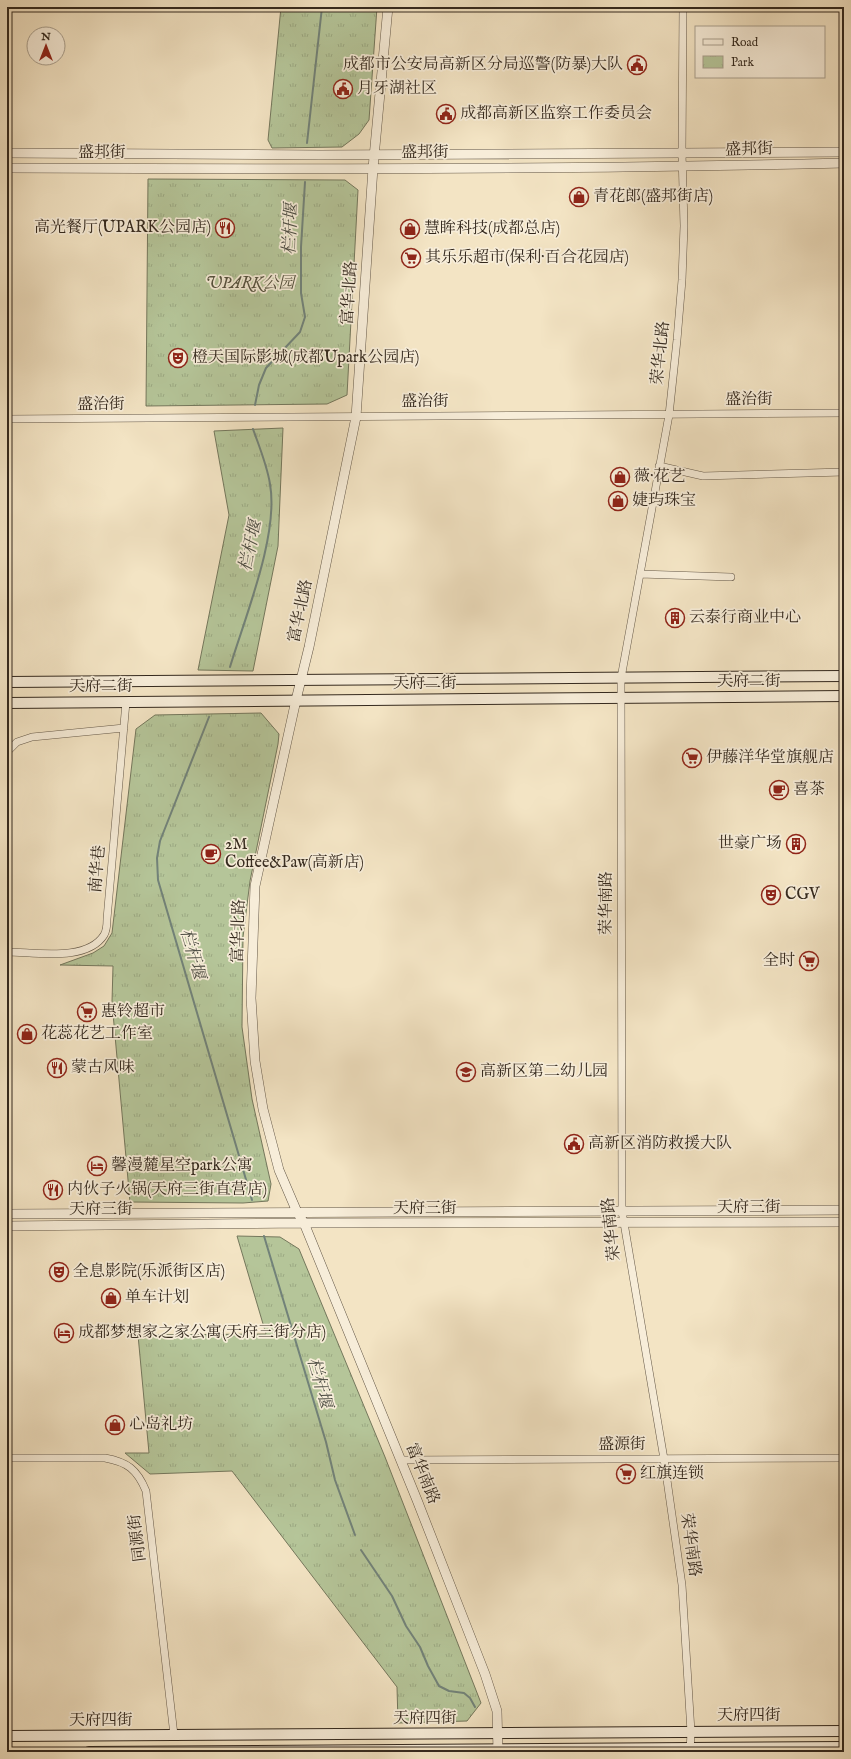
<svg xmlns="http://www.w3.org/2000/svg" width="851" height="1759" font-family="'IM FELL English','Noto Serif SC',serif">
	<defs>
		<pattern id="park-tufts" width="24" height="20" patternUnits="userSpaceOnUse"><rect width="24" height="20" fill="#b5c599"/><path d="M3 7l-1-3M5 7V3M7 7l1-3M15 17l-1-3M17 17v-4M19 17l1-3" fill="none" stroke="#9ca983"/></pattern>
	</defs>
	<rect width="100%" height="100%" fill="#f3e4c4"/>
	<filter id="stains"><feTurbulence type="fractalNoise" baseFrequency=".005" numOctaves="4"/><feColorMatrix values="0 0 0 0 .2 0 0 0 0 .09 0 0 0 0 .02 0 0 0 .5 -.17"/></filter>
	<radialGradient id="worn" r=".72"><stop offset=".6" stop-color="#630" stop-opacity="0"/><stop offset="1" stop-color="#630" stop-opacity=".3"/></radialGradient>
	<path fill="url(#park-tufts)" stroke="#74775c" d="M281,7H377L369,120L359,134L342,147L272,148L268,140Z
		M148,179L345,180L358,190L347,395L327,404L146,406Z
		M283,428L278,546L253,671L198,670L229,515L214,431Z
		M261,713L279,734L278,744L250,881L243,937L242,1027L252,1099L271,1184L268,1201L243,1203L130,1202L112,1002L113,966L60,965L93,953L104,946L112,933L136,729L155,715Z
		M237,1236L280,1237L299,1249L385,1457L481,1703L467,1721L398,1723L397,1687L232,1471L150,1474L125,1453H149L138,1335L266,1334Z"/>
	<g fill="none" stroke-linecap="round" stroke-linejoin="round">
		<path stroke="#728279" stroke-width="2" d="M307,143L322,7
			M255,405L259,385L266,368L300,332L305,317L301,293V247L305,182
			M230,667C245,617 279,535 270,484C267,465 259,446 253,429
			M209,717L160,841L157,858L158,880L252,1200
			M264,1236L326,1442L335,1480L355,1535
			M361,1550L392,1596L406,1626L420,1647L428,1666L439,1686L449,1691L464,1693L470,1698L475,1707"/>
		<g stroke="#645848" stroke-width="8">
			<path id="minor" d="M683,7L682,153L684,226L682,280L677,340L669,415L621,678L622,1211L664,1459L682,1585L691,1732L690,1752
				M7,419L844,413
				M659,466L703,476L844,472
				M640,574L731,577
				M7,752L17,742L32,737L124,728
				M7,952C35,952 87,962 104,935C107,930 107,924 107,919L126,702
				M7,1458H105C127,1462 137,1469 146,1491L174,1735
				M401,1460L844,1458"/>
		</g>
		<g stroke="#645848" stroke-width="10">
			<path id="tertiary" d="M388,7L373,168L356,417L309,647L296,700L255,886L251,998L255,1061L263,1109L279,1170L297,1212L304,1223L417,1500L485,1674L497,1711L498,1752
				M7,153L319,155L844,152
				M7,168C286,169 565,170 844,163
				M7,1214L844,1210
				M7,1226L304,1223L844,1222"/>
		</g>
		<g stroke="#34291e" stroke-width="12">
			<path id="secondary" d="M7,682L844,676
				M7,703L844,696
				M7,1736L844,1731
				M89,1752L844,1747"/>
		</g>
		<use href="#minor" stroke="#f7edd9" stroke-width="7"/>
		<use href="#tertiary" stroke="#f7edd9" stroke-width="9"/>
		<use href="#secondary" stroke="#f7edd9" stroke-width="10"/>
	</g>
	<defs>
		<g id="civic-ring" transform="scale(1)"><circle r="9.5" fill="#f7edd9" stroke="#8f2418" stroke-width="1.5"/><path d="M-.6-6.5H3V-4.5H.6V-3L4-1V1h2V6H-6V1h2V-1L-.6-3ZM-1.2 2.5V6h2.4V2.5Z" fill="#8f2418"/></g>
		<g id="shop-ring" transform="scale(1)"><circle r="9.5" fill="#f7edd9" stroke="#8f2418" stroke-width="1.5"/><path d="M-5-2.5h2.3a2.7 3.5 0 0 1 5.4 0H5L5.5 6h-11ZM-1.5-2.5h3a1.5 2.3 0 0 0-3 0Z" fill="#8f2418"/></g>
		<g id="restaurant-ring" transform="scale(1)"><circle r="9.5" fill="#f7edd9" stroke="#8f2418" stroke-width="1.5"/><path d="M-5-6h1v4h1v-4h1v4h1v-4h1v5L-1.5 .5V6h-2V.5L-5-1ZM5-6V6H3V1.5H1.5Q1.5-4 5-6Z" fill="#8f2418"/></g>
		<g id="supermarket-ring" transform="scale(1)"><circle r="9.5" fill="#f7edd9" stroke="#8f2418" stroke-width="1.5"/><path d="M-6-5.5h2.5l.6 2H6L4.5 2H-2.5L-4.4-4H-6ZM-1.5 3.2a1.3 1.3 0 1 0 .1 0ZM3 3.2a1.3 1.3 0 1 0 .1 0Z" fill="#8f2418"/></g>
		<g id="theatre-ring" transform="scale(1)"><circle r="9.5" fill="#f7edd9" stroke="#8f2418" stroke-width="1.5"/><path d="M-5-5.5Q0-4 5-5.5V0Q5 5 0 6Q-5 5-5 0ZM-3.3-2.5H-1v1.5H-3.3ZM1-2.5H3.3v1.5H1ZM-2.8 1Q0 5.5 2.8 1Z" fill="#8f2418"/></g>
		<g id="building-ring" transform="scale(1)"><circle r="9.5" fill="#f7edd9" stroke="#8f2418" stroke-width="1.5"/><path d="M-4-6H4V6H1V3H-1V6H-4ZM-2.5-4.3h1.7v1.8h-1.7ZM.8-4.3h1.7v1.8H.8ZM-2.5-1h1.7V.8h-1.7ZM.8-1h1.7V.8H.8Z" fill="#8f2418"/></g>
		<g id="cafe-ring" transform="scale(1)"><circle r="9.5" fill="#f7edd9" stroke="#8f2418" stroke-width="1.5"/><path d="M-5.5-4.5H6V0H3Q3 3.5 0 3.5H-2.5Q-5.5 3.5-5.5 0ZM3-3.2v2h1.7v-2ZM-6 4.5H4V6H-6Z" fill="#8f2418"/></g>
		<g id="school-ring" transform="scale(1)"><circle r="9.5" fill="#f7edd9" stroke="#8f2418" stroke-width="1.5"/><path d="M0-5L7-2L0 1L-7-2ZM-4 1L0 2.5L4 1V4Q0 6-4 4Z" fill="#8f2418"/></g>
		<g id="hotel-ring" transform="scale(1)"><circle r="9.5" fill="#f7edd9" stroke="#8f2418" stroke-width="1.5"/><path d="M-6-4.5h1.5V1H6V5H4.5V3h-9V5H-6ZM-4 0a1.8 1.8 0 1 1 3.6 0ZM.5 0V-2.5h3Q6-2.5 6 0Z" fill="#8f2418"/></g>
	</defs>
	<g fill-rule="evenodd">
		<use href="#civic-ring" x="637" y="65"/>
		<use href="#civic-ring" x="343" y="89"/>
		<use href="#civic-ring" x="446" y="114"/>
		<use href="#shop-ring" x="579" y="197"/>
		<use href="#restaurant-ring" x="225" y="228"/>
		<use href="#shop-ring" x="410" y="229"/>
		<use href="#supermarket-ring" x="411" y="258"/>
		<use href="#theatre-ring" x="178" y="358"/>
		<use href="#shop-ring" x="620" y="477"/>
		<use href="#shop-ring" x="618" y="501"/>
		<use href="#building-ring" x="675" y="618"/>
		<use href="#supermarket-ring" x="692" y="758"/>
		<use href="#cafe-ring" x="779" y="790"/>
		<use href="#building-ring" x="796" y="844"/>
		<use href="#cafe-ring" x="211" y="854"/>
		<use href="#theatre-ring" x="771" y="895"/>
		<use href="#supermarket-ring" x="809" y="961"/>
		<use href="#supermarket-ring" x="87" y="1012"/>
		<use href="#shop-ring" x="27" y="1034"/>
		<use href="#restaurant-ring" x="57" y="1068"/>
		<use href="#school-ring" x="466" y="1072"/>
		<use href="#civic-ring" x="574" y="1144"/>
		<use href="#hotel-ring" x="97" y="1166"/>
		<use href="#restaurant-ring" x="53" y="1190"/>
		<use href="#theatre-ring" x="59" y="1272"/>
		<use href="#shop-ring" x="111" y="1298"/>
		<use href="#hotel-ring" x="64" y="1333"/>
		<use href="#shop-ring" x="115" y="1425"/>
		<use href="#supermarket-ring" x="626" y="1474"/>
	</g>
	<g text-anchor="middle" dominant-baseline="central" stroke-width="3.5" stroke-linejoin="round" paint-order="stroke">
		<g font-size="16" fill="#34291e" stroke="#f7edd9" text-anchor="start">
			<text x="623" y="65" text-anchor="end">成都市公安局高新区分局巡警(防暴)大队</text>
			<text x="357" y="89">月牙湖社区</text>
			<text x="460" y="114">成都高新区监察工作委员会</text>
			<text x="593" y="197">青花郎(盛邦街店)</text>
			<text x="211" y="228" text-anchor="end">高光餐厅(UPARK公园店)</text>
			<text x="424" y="229">慧眸科技(成都总店)</text>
			<text x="425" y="258">其乐乐超市(保利·百合花园店)</text>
			<text x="192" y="358">橙天国际影城(成都Upark公园店)</text>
			<text x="634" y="477">薇·花艺</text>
			<text x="632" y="501">婕玙珠宝</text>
			<text x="689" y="618">云泰行商业中心</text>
			<text x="706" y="758">伊藤洋华堂旗舰店</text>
			<text x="793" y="790">喜茶</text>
			<text x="782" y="844" text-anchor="end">世豪广场</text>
			<text x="225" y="845">2M<tspan x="225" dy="18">Coffee&amp;Paw(高新店)</tspan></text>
			<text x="785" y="895">CGV</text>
			<text x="795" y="961" text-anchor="end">全时</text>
			<text x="101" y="1012">惠铃超市</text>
			<text x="41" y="1034">花蕊花艺工作室</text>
			<text x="71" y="1068">蒙古风味</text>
			<text x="480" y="1072">高新区第二幼儿园</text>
			<text x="588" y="1144">高新区消防救援大队</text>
			<text x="111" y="1166">馨漫麓星空park公寓</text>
			<text x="67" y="1190">内伙子火锅(天府三街直营店)</text>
			<text x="73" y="1272">全息影院(乐派街区店)</text>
			<text x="125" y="1298">单车计划</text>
			<text x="78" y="1333">成都梦想家之家公寓(天府三街分店)</text>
			<text x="129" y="1425">心岛礼坊</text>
			<text x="640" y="1474">红旗连锁</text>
		</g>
		<g font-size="16" fill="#34291e" stroke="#f7edd9">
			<text transform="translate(749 150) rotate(-2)">盛邦街</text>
			<text x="102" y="153">盛邦街</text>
			<text x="425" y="153">盛邦街</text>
			<text transform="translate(350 293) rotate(-86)">富华北路</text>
			<text transform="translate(661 353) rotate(-84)">荣华北路</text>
			<text x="749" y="400">盛治街</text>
			<text x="425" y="402">盛治街</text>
			<text x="101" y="405">盛治街</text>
			<text transform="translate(301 611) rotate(-78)">富华北路</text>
			<text x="749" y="682">天府二街</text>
			<text x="425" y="684">天府二街</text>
			<text x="101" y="687">天府二街</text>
			<text transform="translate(98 869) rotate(-85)">南华巷</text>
			<text transform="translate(607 903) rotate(-90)">荣华南路</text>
			<text transform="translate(239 931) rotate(-88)">富华北路</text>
			<text x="749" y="1208">天府三街</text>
			<text x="425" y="1209">天府三街</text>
			<text x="101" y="1210">天府三街</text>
			<text transform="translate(612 1229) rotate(-96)">荣华南路</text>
			<text x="622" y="1445">盛源街</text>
			<text transform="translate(422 1474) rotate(68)">富华南路</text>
			<text transform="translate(138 1538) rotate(-97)">同源街</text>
			<text transform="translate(690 1545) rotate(82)">荣华南路</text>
			<text x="749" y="1716">天府四街</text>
			<text x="425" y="1719">天府四街</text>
			<text x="101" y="1721">天府四街</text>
		</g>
		<g font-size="16" font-style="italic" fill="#54503d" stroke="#f7edd9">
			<text x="250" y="284">UPARK公园</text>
		</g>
		<g font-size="17" font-style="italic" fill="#4e4e44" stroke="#f7edd9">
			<text transform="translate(291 229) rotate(-88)">栏杆堰</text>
			<text transform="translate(251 546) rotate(-78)">栏杆堰</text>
			<text transform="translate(192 954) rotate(74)">栏杆堰</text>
			<text transform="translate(319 1383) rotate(74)">栏杆堰</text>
		</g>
	</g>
	<rect width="851" height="1759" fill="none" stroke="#f3e4c4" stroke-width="24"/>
	<rect x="8" y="8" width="835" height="1743" fill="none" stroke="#34291e" stroke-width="2"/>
	<rect x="12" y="12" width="827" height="1735" fill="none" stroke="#34291e"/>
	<rect x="695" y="26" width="130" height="52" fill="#f7edd9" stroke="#a99f8e"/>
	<rect x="703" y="39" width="20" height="6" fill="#f7edd9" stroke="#a99f8e"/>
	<text x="731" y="46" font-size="12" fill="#34291e">Road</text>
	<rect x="703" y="56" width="20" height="12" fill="url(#park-tufts)" stroke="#a99f8e"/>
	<text x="731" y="66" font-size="12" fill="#34291e">Park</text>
	<g transform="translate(46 46)"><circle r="19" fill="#f7edd9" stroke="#a99f8e"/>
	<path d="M0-3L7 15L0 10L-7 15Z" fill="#8f2418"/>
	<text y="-6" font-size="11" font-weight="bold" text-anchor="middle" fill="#34291e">N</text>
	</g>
	<rect width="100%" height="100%" filter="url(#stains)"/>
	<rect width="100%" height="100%" fill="url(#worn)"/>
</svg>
